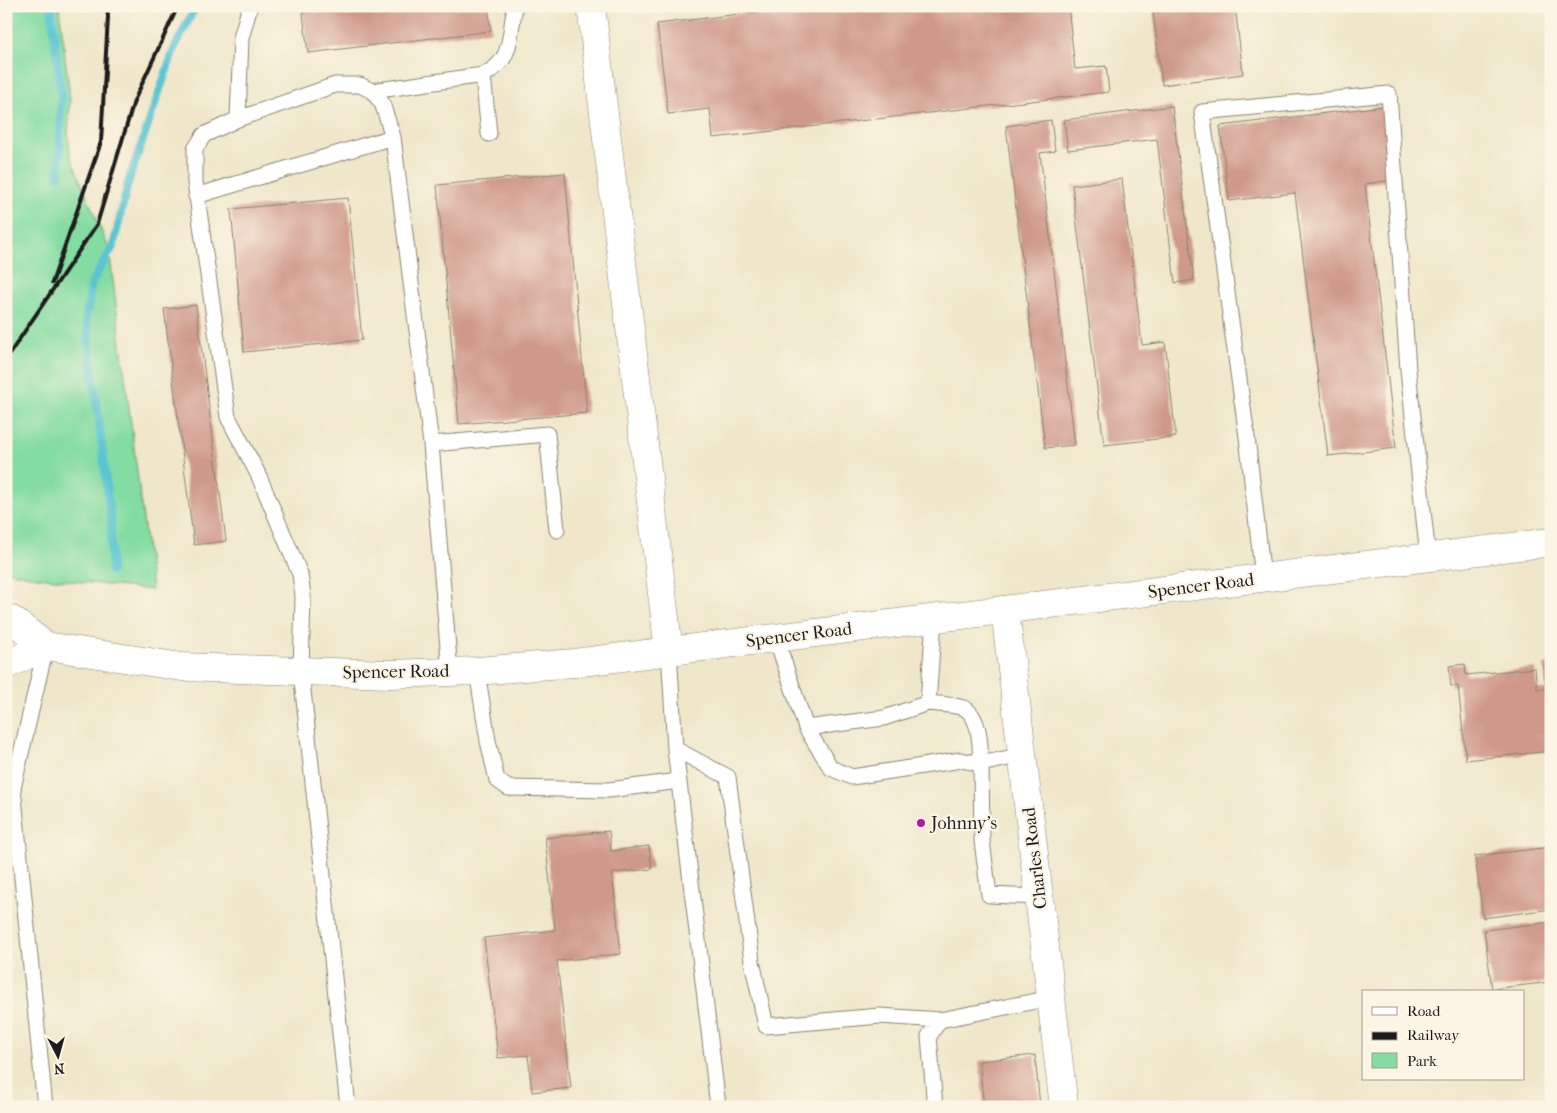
<svg xmlns="http://www.w3.org/2000/svg" width="1557" height="1113" font-family="'IM FELL French Canon',serif">
	<rect width="100%" height="100%" fill="#fcf5e5"/>
	<filter id="ink" filterUnits="userSpaceOnUse"><feTurbulence type="fractalNoise" baseFrequency=".02" numOctaves="2"/><feDisplacementMap in="SourceGraphic" scale="10" xChannelSelector="R" yChannelSelector="G"/><feConvolveMatrix kernelMatrix="1 2 1 2 8 2 1 2 1" color-interpolation-filters="sRGB"/></filter>
	<filter id="wash" filterUnits="userSpaceOnUse"><feTurbulence type="fractalNoise" baseFrequency=".0096" numOctaves="4" result="noise"/><feDisplacementMap in="SourceGraphic" scale="20" xChannelSelector="R" yChannelSelector="G"/><feGaussianBlur stdDeviation="1.12" result="paint"/><feColorMatrix in="noise" values="0 0 0 0 0 0 0 0 0 0 0 0 0 0 0 0 0 1.4 0 .05"/><feComposite in="paint" operator="in"/></filter>
	<g filter="url(#wash)">
		<rect width="100%" height="100%" fill="#f0e7ca"/>
		<path fill="#83dca1" stroke="#507c5e" d="M6,6H59L70,98L68,135L71,158L109,249L152,590L29,576L6,571Z"/>
		<g fill="none" stroke-linecap="round" stroke-linejoin="round">
			<path stroke="#5ac5d3" stroke-width="8" d="M51,6L61,94L59,175
				M111,571V520L86,318L92,282L113,247L128,183L174,49L196,6"/>
		</g>
		<g id="blocks">
			<path fill="#cf998a" d="M302,6H488L491,31L308,53Z
				M805,6H1068L1075,69L1106,66L1109,92L713,138L710,109L668,114L657,24Z
				M1201,6H1235L1243,74L1162,85L1153,12Z
				M1172,106L1194,280L1175,283L1157,139L1068,150L1064,120Z
				M1384,106L1393,180L1365,184L1396,448L1328,456L1295,193L1229,201L1220,126Z
				M1051,120L1055,151L1040,153L1075,445L1045,448L1006,126Z
				M565,173L587,413L459,424L437,185Z
				M1122,179L1142,345L1165,342L1176,437L1104,445L1072,185Z
				M348,198L362,340L244,352L231,209Z
				M196,305L226,541L194,545L164,309Z
				M1465,664L1466,675L1535,668L1537,689H1546L1544,665L1551,664V751L1466,760L1458,686H1451L1449,666Z
				M609,831L611,851L649,846L652,869L612,873L621,954L557,961L571,1088L532,1092L528,1055L498,1058L484,938L555,930L545,838Z
				M1551,847V909L1483,918L1475,856Z
				M1551,922V982L1492,989L1484,930Z
				M1035,1055L1040,1107H984L979,1061Z"/>
		</g>
	</g>
	<g filter="url(#ink)">
		<use href="#blocks" fill-opacity="0" stroke="#868273" stroke-width="1"/>
		<g fill="none" stroke-linecap="round" stroke-linejoin="round">
			<g stroke="#868273" stroke-width="17">
				<path id="service" d="M483,75C512,62 509,39 514,12L513,6
					M372,91L483,75L489,134
					M238,119L241,38L250,6
					M196,196L393,137
					M431,444L547,434L557,530
					M1263,578L1247,437L1202,112L1389,94L1408,370L1428,557
					M776,638L806,728L884,718L928,703L934,619
					M669,651L675,749L728,777L752,961L766,1026L880,1016L940,1020
					M477,671L488,741L497,780L508,788L609,790L679,781
					M806,728L831,768L852,777L961,760L981,764C980,747 981,720 966,709C960,705 936,704 928,703
					M675,749L718,1106
					M1022,755L981,764L982,841L989,895L1039,897
					M45,1107L13,788L46,646
					M348,1107L301,672L303,596L300,574L258,474L228,417L195,182V149L204,135L238,119L335,85H360L372,91L382,103L393,137L431,444L450,672
					M935,1107L929,1036L940,1020L1051,998"/>
			</g>
			<g stroke="#868273" stroke-width="29">
				<path id="minor" d="M591,6L669,651
					M1005,610L1064,1107"/>
			</g>
			<g stroke="#868273" stroke-width="29">
				<path id="primary" d="M6,619L12,620L46,646L182,667L389,674L477,671L574,663L1551,542
					M6,665L46,646"/>
			</g>
			<use href="#service" stroke="#fff" stroke-width="15"/>
			<use href="#minor" stroke="#fff" stroke-width="28"/>
			<use href="#primary" stroke="#fff" stroke-width="28"/>
			<path stroke="#1c1c1c" stroke-width="4" d="M52,283L101,142L108,17L107,6
				M6,359L97,224L134,101L178,6"/>
		</g>
	</g>
	<circle fill="#b5179e" stroke="#fcf5e5" stroke-width="2" cx="921" cy="823" r="5"/>
	<g text-anchor="middle" dominant-baseline="central" stroke-width="4.5" stroke-linejoin="round" paint-order="stroke">
		<g font-size="18" fill="#1c1c1c" stroke="#fcf5e5">
			<text transform="translate(1201 586) rotate(-7)">Spencer Road</text>
			<text transform="translate(799 635) rotate(-7)">Spencer Road</text>
			<text transform="translate(396 672) rotate(-1)">Spencer Road</text>
			<text transform="translate(1035 858) rotate(-97)">Charles Road</text>
		</g>
		<g font-size="18" fill="#1c1c1c" stroke="#fcf5e5" text-anchor="start">
			<text x="931" y="823">Johnny's</text>
		</g>
	</g>
	<rect width="1557" height="1113" fill="none" stroke="#fcf5e5" stroke-width="25"/>
	<rect x="1362" y="990" width="162" height="90" fill="#fcf5e5" stroke="#a29e95"/>
	<rect x="1372" y="1007" width="25" height="8" fill="#ffffff" stroke="#a29e95"/>
	<text x="1407" y="1016" font-size="15" fill="#1c1c1c">Road</text>
	<rect x="1372" y="1032" width="25" height="8" fill="#1c1c1c" stroke="#a29e95"/>
	<text x="1407" y="1040" font-size="15" fill="#1c1c1c">Railway</text>
	<rect x="1372" y="1053" width="25" height="15" fill="#83dca1" stroke="#a29e95"/>
	<text x="1407" y="1066" font-size="15" fill="#1c1c1c">Park</text>
	<g transform="translate(58 1056) rotate(174)" stroke="#fcf5e5" stroke-width="4" paint-order="stroke">
	<path d="M0-4L9 19L0 12L-9 19Z" fill="#1c1c1c"/>
	<text y="-8" font-size="14" font-weight="bold" text-anchor="middle" fill="#1c1c1c">N</text>
	</g>
</svg>
